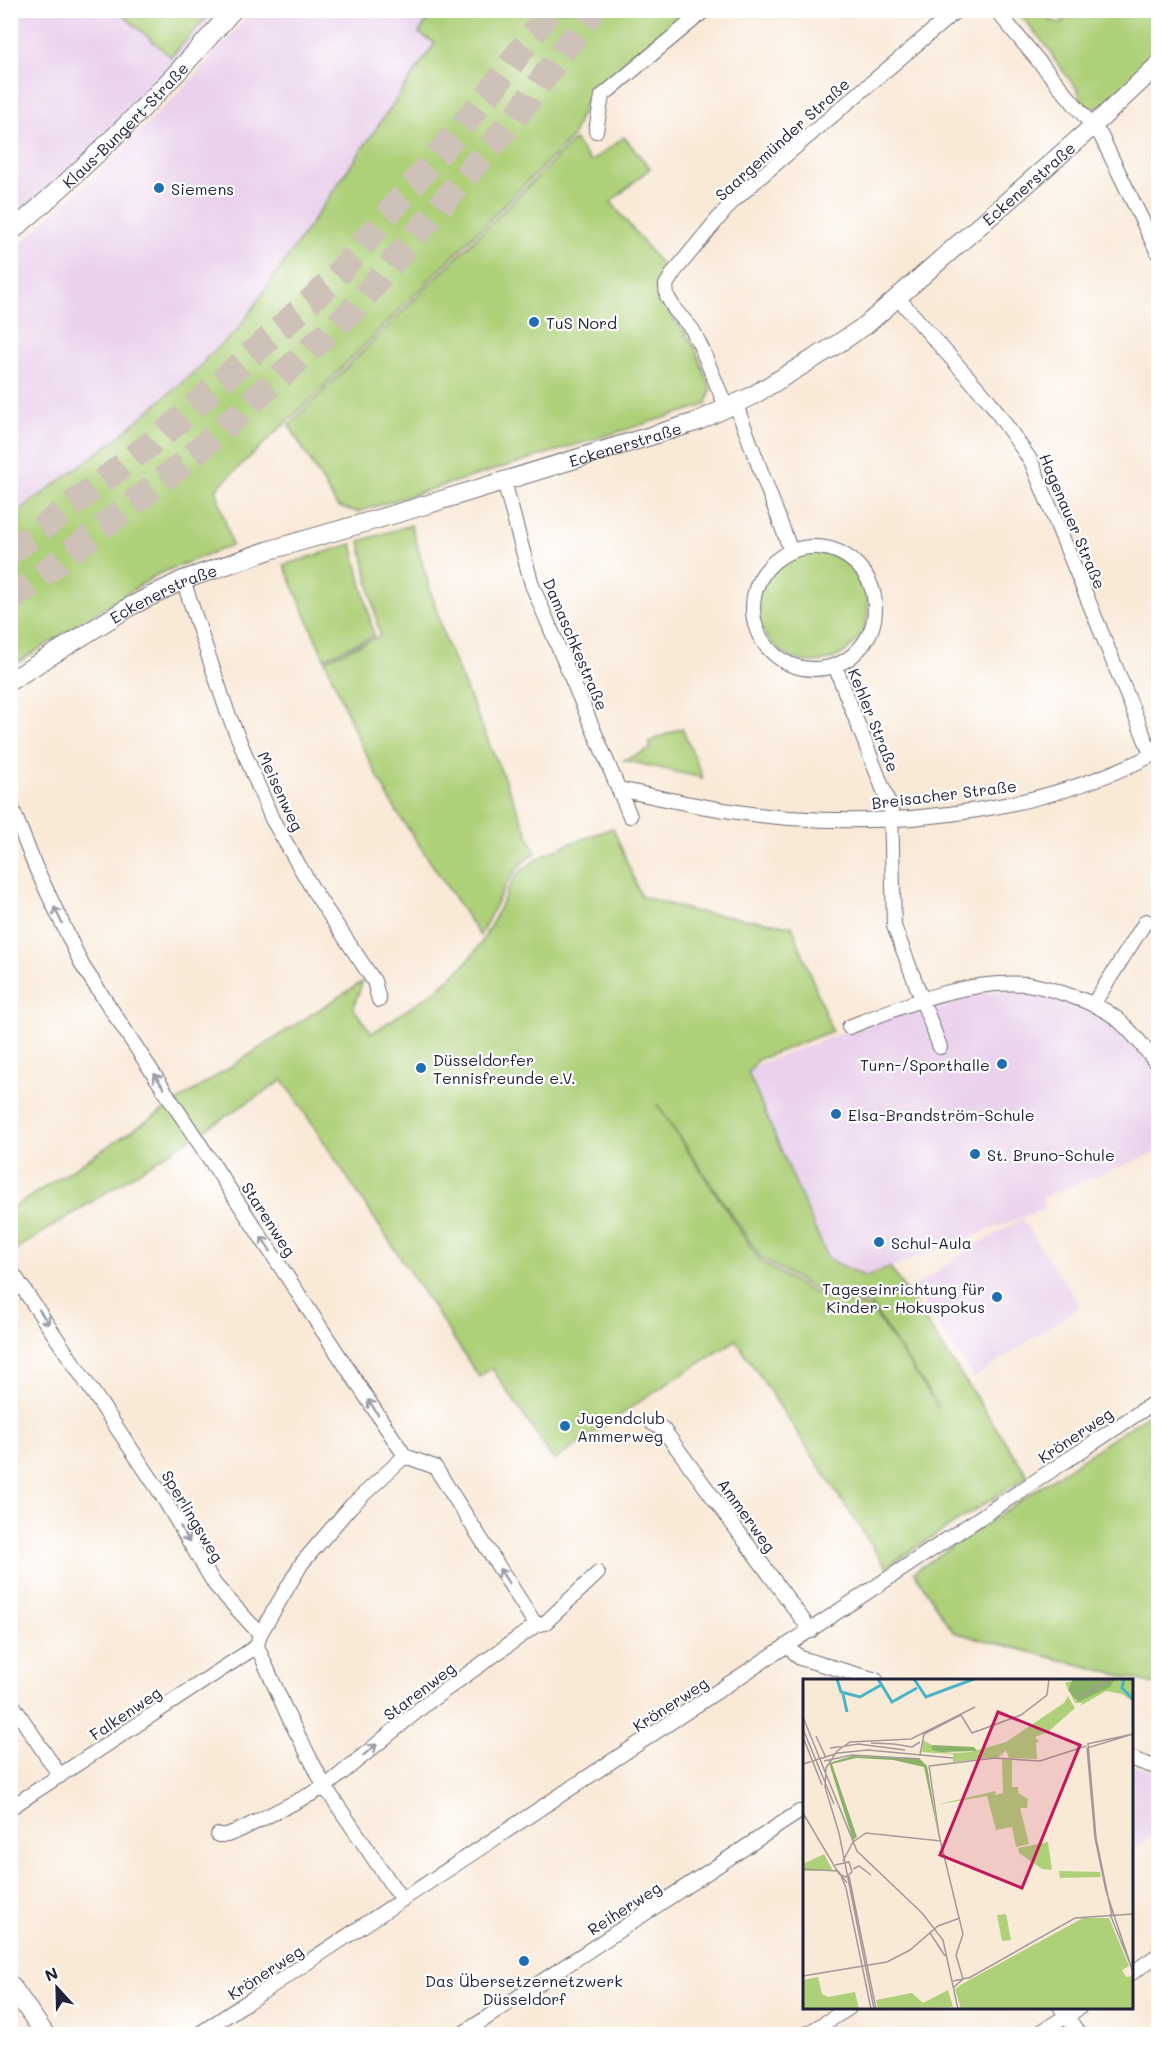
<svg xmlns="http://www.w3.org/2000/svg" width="1169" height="2045" font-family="Mali,sans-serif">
	<rect width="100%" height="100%" fill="#fff"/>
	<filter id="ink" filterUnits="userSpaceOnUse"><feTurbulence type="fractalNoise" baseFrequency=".0167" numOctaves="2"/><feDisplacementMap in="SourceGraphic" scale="12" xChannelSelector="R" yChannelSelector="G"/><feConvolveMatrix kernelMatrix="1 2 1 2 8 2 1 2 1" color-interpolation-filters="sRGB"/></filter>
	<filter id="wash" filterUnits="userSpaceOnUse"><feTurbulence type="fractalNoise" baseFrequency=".008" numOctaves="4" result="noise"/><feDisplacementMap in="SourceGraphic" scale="24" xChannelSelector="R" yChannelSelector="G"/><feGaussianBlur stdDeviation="1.35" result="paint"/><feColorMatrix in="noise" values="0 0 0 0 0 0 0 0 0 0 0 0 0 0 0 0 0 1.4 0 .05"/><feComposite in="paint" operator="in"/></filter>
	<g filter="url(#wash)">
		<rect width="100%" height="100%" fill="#f9e9d7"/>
		<path fill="#ead1ec" d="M11,11H228L174,69L11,228Z
			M252,11H433L419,33L435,43L237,331L206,358L201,366L116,439L11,517V252L111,161L192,79Z
			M1029,988L1096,1009L1132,1037L1158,1072V1152L1041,1198L1046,1208L866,1277L828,1259L748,1073L756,1065L922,1003L983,992Z
			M1022,1219L1080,1306L974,1378L913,1288L976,1245Z
			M1132,1765L1158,1773V1832L1132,1851Z"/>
		<path fill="#aed079" stroke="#68795a" stroke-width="1.5" fill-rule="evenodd" d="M151,10H212V11L171,57L118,11H145L148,13Z
			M433,11H690L587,99L572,137L310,400L216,489L232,545L158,574L11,667V517L116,439L201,366L206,358L237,331L435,43L419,33Z
			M1017,11H1050V20L1058,23L1063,21L1066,15C1080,20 1087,14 1100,11L1106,17L1114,11H1118L1124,17L1131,11H1158V52L1103,106L1092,109L1082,103L1078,90L1053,58L1052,53Z
			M624,137L650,168L611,202L664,268L661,297L669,313L685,332L696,350L711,390L706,405L357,512L337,506L289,425L574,140L591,162Z
			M411,525L446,642L536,853C512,863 492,913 480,936L395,809L359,741L325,660L380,636L360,541Z
			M352,544L374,636L324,658L284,565Z
			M758 607a55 55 0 1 1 110 0a55 55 0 1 1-110 0Z
			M682,728L703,778L624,760L651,749L648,742Z
			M613,828L641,896L692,911L792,926L832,1031L757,1060L748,1073L828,1259L866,1277L890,1267L1028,1476L886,1567L736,1340L648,1396L554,1461L492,1368L479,1377L283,1080L11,1253V1209L363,981L353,1008L372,1033C411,1006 455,984 481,943C494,922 503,898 515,877C540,850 579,841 613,828ZM657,1104L761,1258L813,1289L871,1305L939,1408L871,1308L811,1292L760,1261Z
			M1158,1408V1685L953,1632L914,1572Z"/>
	</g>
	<g filter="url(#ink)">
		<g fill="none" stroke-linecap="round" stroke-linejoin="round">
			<path stroke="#cec1b8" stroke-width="26" stroke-dasharray="26 13" stroke-linecap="butt" d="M10,553L167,431L329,284L489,94L550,10
				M10,600L189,459L351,312L517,115L593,10"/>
			<g stroke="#6d6872" stroke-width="16">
				<path id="minor" d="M996,10L1101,136L1158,253
					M596,131L602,96L705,10
					M898,298L990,402L1031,461L1152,756
					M736,405L791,551
					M727,409L701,347L692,329L675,310L667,296L666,285L674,272L732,202L759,178L957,10
					M504,481L532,585L630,816
					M753 608a61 61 0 1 1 122 0a61 61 0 1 1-122 0Z
					M183,580L227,711L272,819L315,893L374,981L379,1000
					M835,666L891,809L894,926L940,1047
					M619,789C675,801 732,814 790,818C912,827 1049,809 1158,752
					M10,803L35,866L82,965L405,1456L435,1467L536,1625
					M1094,1003L1146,921
					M849,1027C905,1005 965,979 1027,984C1042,986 1057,991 1071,996C1087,1001 1102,1007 1116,1018C1133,1032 1146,1049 1158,1066
					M10,1269L158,1489L215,1585L260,1634
					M652,1423L663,1429L811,1631
					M788,1646L800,1658L876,1680
					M10,1701L60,1776
					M1132,1759L1158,1768
					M10,1808L257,1646
					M218,1835H227L242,1829L325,1787L427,1703L536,1625L545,1623L598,1573
					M402,1900L325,1787L289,1718L257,1646L260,1634L302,1563L351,1506L405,1456
					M1132,1973L1158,1955
					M1061,2008L1079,2034
					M199,2034L1158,1400
					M462,2034L773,1829L799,1812H804
					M807,2034L849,2008
					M1038,2034L1079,2008"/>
			</g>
			<g stroke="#6d6872" stroke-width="20">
				<g id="tertiary">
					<path id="s1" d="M10,233C90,164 164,90 233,10"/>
					<path id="s2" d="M10,681L131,606L183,580L270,550L409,510L696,422L752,396L836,345L866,325L1092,127L1158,65"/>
					<path d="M10,1984L45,2034"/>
				</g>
			</g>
			<use href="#minor" stroke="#fff" stroke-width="14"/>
			<use href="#tertiary" stroke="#fff" stroke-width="18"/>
		</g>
		<defs><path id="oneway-shaft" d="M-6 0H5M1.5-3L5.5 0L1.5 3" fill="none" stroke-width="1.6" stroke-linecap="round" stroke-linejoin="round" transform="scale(1.5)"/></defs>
		<g stroke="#9c9ca7">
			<use href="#oneway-shaft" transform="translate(58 915) rotate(-116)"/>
			<use href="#oneway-shaft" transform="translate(159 1081) rotate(-124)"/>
			<use href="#oneway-shaft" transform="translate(266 1244) rotate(-123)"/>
			<use href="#oneway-shaft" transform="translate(44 1317) rotate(56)"/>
			<use href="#oneway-shaft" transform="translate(373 1407) rotate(-123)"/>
			<use href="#oneway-shaft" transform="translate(185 1534) rotate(59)"/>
			<use href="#oneway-shaft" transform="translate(504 1576) rotate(-123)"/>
			<use href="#oneway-shaft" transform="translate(370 1750) rotate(-39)"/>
		</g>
	</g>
	<g fill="#1f6fb2" stroke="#fff" stroke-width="2">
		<circle cx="159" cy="188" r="6"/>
		<circle cx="534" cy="322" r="6"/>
		<circle cx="1002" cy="1064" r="6"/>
		<circle cx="421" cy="1068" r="6"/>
		<circle cx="836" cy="1114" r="6"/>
		<circle cx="975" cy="1154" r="6"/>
		<circle cx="879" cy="1242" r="6"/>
		<circle cx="997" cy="1297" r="6"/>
		<circle cx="565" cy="1426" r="6"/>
		<circle cx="524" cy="1961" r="6"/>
	</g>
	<g text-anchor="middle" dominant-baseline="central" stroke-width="4.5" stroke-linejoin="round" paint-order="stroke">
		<g font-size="16" fill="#22223b" stroke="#fff">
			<text stroke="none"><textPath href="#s1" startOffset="158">Klaus-Bungert-Straße</textPath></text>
			<text transform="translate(782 139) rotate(-42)">Saargemünder Straße</text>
			<text stroke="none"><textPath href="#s2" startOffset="1149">Eckenerstraße</textPath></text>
			<text stroke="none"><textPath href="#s2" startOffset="663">Eckenerstraße</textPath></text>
			<text transform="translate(1073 521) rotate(67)">Hagenauer Straße</text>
			<text stroke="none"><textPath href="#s2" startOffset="177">Eckenerstraße</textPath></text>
			<text transform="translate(576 644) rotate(67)">Damaschkestraße</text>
			<text transform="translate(874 720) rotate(68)">Kehler Straße</text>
			<text transform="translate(281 791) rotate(65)">Meisenweg</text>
			<text transform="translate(944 794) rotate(-7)">Breisacher Straße</text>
			<text transform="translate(269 1219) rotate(57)">Starenweg</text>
			<text transform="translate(1075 1435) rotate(-34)">Krönerweg</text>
			<text transform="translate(747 1515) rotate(54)">Ammerweg</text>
			<text transform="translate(193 1516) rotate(59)">Sperlingsweg</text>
			<text transform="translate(419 1691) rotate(-37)">Starenweg</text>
			<text transform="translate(670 1704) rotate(-33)">Krönerweg</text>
			<text transform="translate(125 1713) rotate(-34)">Falkenweg</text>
			<text transform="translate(624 1908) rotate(-33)">Reiherweg</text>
			<text transform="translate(265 1972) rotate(-33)">Krönerweg</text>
		</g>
		<g font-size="16" fill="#22223b" stroke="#fff" text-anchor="start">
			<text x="171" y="188">Siemens</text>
			<text x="546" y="322">TuS Nord</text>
			<text x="433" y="1059">Düsseldorfer<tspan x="433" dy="18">Tennisfreunde e.V.</tspan></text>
			<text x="990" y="1064" text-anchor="end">Turn-/Sporthalle</text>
			<text x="848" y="1114">Elsa-Brandström-Schule</text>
			<text x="987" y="1154">St. Bruno-Schule</text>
			<text x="891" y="1242">Schul-Aula</text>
			<text x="985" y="1288" text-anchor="end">Tageseinrichtung für<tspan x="985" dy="18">Kinder - Hokuspokus</tspan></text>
			<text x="577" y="1417">Jugendclub<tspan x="577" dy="18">Ammerweg</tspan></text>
			<text x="524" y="1980" text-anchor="middle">Das Übersetzernetzwerk<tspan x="524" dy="18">Düsseldorf</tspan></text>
		</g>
	</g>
	<g transform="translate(803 1679)">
		<rect width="330" height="330" fill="#f9e9d7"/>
		<path d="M310,0H330V23L319,15L303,12L277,27L279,24H272L262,4L269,2L273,23ZM265,17L272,29L245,53L232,58L236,63L233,64L234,80L206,79L203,71L196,78L150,83V75L119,73L120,61L129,66V71L150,74L168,73L203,63L261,24ZM199,80L209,81V108H215V114L225,120L224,129H217L226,165L213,168L209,148L193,151L184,117L132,126L193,112L192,116L200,114ZM245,163L249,191L239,190L216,174L215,169ZM21,175L30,192H0V185ZM256,192L297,193L298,198L257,199ZM203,235L208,261L199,262L194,236ZM280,239H306L326,287L319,291L323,298L330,297V330H158L152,310L159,305ZM15,298L19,315L25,318L52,313L56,330H0V301ZM145,311L150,328L75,330L73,321L109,314L120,324Z" fill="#aed079"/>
		<path d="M270,0H312L307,8L275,23L265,11ZM129,66L171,68L174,72L138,73L129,71ZM49,77L116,79L124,87L136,159L121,88L90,81L53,79L29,85L54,158L50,161L26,84Z" fill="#8ab269"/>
		<path fill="none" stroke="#49b4c7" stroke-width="3" d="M34,0L38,13L57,18L78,6M75,0L89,23L114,9M111,0L123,18L171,0M321,0L319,9L330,20M40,15L44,33"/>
		<path fill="none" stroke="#a39999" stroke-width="1.5" d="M279,17L307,0M0,38L54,172L119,234L140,261L155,330M0,50L31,125M330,55L284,69L292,159L303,212L330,293M13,57L23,79M0,58L19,106M68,64L91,65M285,64L293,159L309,237M55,65L102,71M91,65L109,68L117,63M284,65L330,55M27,69L56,65M117,76L121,55L158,36L169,54L218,36L244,16L246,0M21,82L49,76L117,80M0,85L35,74L65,71L150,79M126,87L136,156L160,255L153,276L160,300L168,298M126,87L192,79L237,82L283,67M0,134L36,195L43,198L49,193L46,183L32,186M40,182L50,163L63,154L138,162M0,190L35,192L44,204M50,190L56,187L68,196M38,197L43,209L68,330M46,197L73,330M307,235L330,292M127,254L142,277M0,297L84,283L107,271L135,247L157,239M166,299L272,239L330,235M150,302L160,300L150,309M71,330L36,154L22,108L23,89L34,72L47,63L108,60L172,28"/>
		<path fill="#c2185b" fill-opacity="0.15" stroke="#c2185b" stroke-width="3" d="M195,33L277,66L219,209L137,176Z"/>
		<rect width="330" height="330" fill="none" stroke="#22223b" stroke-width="3"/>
	</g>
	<rect width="1169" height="2045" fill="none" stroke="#fff" stroke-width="36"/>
	<g transform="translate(57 1988) rotate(338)" stroke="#ffffff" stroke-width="4.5" paint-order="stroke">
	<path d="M0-4.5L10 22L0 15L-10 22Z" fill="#22223b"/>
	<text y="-9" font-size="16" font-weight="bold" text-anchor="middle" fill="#22223b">N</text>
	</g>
</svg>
